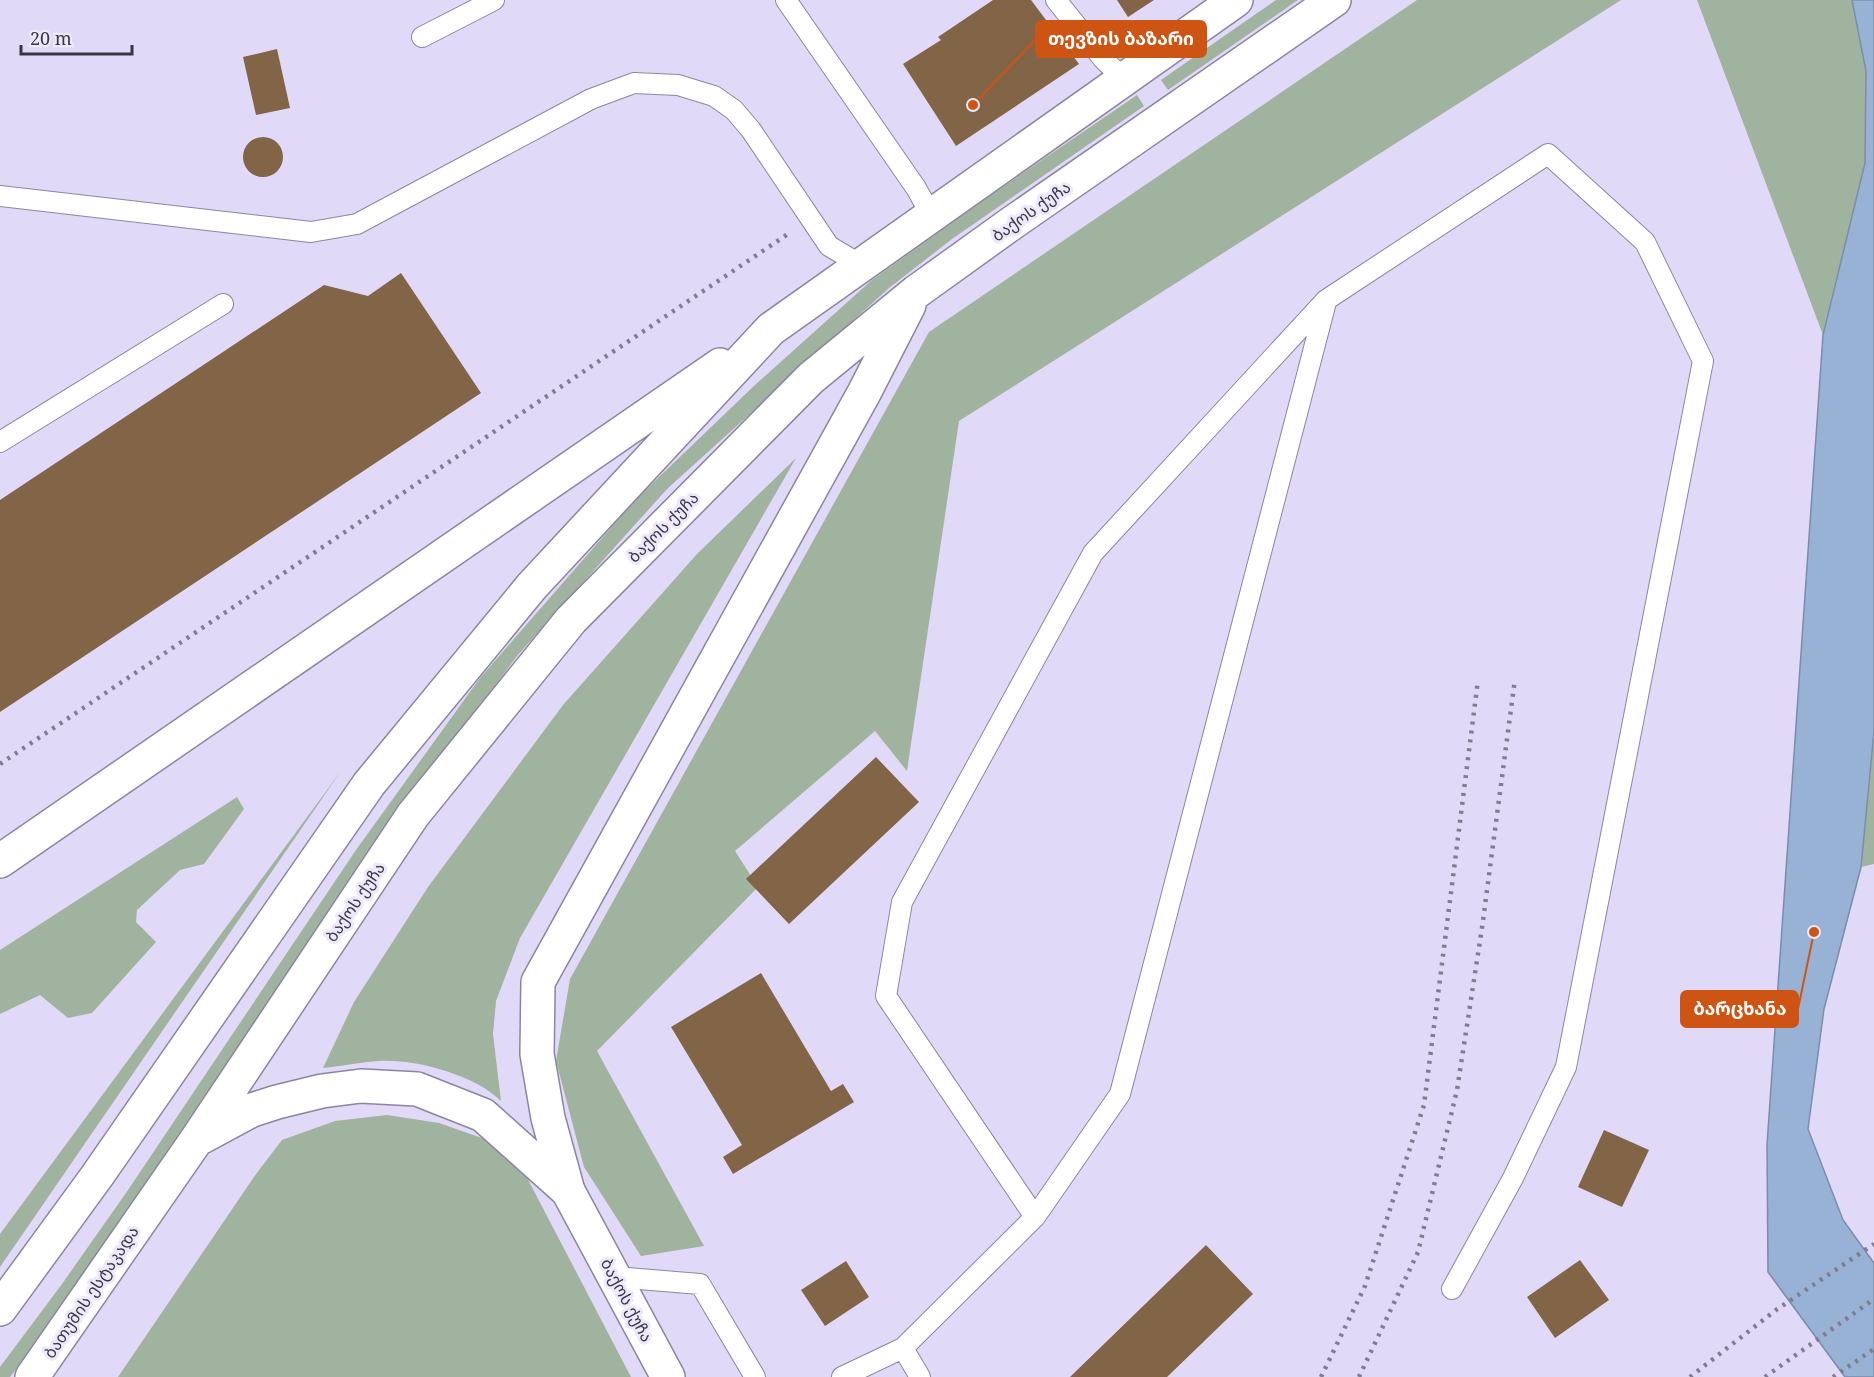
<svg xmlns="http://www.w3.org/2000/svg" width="1874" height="1377" font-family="'Noto Serif','Noto Sans Georgian',serif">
	<rect width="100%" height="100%" fill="#e0d9f8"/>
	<path fill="#9fb39f" d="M1276,0H1298L1168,90L1161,80Z
		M1417,0H1621L959,421L907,771L875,731L735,851L758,887L597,1051L704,1246L641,1256L584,1167L556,1061L570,979L929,332Z
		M1697,0H1852L1866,71L1865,163L1823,335Z
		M1137,95L1144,106L952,239L889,288L667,489L517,656L412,799L83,1280L10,1377H0V1367L62,1284L126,1193L356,850L480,678L636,499L755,385L872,280L982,201Z
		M796,458L520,938L496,1001L493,1034L501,1101C475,1075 416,1059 379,1061C361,1062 342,1066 323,1068L354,1002L428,887L563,705L697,554Z
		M1874,732V864L1861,867L1874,736Z
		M341,771L0,1267V1234Z
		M237,797L244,809L204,864L180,870L137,910L136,922L156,942L92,1013L68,1018L40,995L0,1014V950Z
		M387,1115L439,1123L496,1143L523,1170L631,1377H118L256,1174L282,1140L335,1121Z"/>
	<path fill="#97b2d4" stroke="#7b8da9" stroke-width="1.5" d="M1852,0H1874V732L1861,867L1824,1009L1808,1129L1843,1220L1874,1263V1377H1845L1768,1272L1767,1145L1823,335L1865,163L1866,71Z"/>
	<path fill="#826547" d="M993,0H1031L1079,64L956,146L903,64L941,40L938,37Z
		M1117,0H1154L1128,17Z
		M277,49L290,108L256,115L243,57Z
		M243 157a20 20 0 1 1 40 0a20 20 0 1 1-40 0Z
		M401,273L481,393L0,712V500L324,285L368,296Z
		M876,757L919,802L789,924L746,879Z
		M761,973L831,1091L843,1084L854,1102L733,1174L723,1157L742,1145L671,1027Z
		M1604,1130L1649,1150L1622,1207L1578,1187Z
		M1206,1245L1253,1294L1167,1377H1070Z
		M1580,1260L1609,1300L1555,1338L1527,1297Z
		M846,1261L869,1297L825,1326L801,1290Z"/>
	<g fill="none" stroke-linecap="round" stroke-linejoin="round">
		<g stroke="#8c85a2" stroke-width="22">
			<path id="lane" d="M786,0L916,188L931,215
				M1056,0L1104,60L1123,78
				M422,37L494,0
				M0,196L311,232L357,224L591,99L634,83L678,85L714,96L734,110L751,130L829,246L861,265
				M0,442L223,304
				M1035,1217L886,996L902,902L1093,553L1326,300L1548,154L1645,242L1703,361L1566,1067L1513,1178L1452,1289
				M615,1277L700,1284L755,1377
				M903,1348L920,1377
				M842,1377L903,1348L1035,1217L1120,1094L1326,302"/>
		</g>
		<g stroke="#8c85a2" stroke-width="36">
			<path id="street" d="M568,1191L668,1377"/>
		</g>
		<g stroke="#8c85a2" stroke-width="36">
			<path id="secondary" d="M0,861L720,365
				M202,1137L252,1110L277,1102L322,1091L361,1086L417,1089L483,1115L568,1191
				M568,1191L548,1118L537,1054L538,982L864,393L909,305
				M0,1309L97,1176L369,784L532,586L771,329L1236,0
				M32,1377L197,1139L413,815L571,620L811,378L916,292L1012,223L1334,0"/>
		</g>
		<use href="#lane" stroke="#fff" stroke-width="20"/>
		<use href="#street" stroke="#fff" stroke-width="33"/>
		<use href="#secondary" stroke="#fff" stroke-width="33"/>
		<path stroke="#817d91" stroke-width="4.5" stroke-dasharray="3 6" stroke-linecap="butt" d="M0,764L788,234
			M1321,1377L1365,1286L1424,1105L1478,680
			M1359,1377L1418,1252L1457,1090L1482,928L1515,679
			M1690,1377L1776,1310L1874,1244
			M1765,1377L1874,1299
			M1833,1377L1874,1349"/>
	</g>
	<g text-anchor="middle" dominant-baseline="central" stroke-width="6" stroke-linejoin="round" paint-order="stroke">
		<g font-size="16" fill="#3a3744" stroke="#ede8fb">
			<text transform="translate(1031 211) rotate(-35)">ბაქოს ქუჩა</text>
			<text transform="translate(663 527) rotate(-45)">ბაქოს ქუჩა</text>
			<text transform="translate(355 902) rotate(-56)">ბაქოს ქუჩა</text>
			<text transform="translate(91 1292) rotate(-56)">ბათუმის ესტაკადა</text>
			<text transform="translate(627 1300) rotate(62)">ბაქოს ქუჩა</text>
		</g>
	</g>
	<path fill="none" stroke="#ce5414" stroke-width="2" d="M973 105L1036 39M1814 932L1798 1009"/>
	<g fill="#ce5414" stroke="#ede8fb" stroke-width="2">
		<circle cx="973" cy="105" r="6"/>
		<circle cx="1814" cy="932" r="6"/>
	</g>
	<g fill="#ce5414" stroke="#ce5414" stroke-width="2">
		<rect x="1036" y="21" width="170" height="36" rx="6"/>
		<rect x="1681" y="991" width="117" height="36" rx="6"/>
	</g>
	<g font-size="18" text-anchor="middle" font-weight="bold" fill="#fff">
		<text x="1121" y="45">თევზის ბაზარი</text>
		<text x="1740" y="1015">ბარცხანა</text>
	</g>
	<path d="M21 45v9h111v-9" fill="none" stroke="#3a3744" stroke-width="3"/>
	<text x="30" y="45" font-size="18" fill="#3a3744" stroke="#ede8fb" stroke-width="4.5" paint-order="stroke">20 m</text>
</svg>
